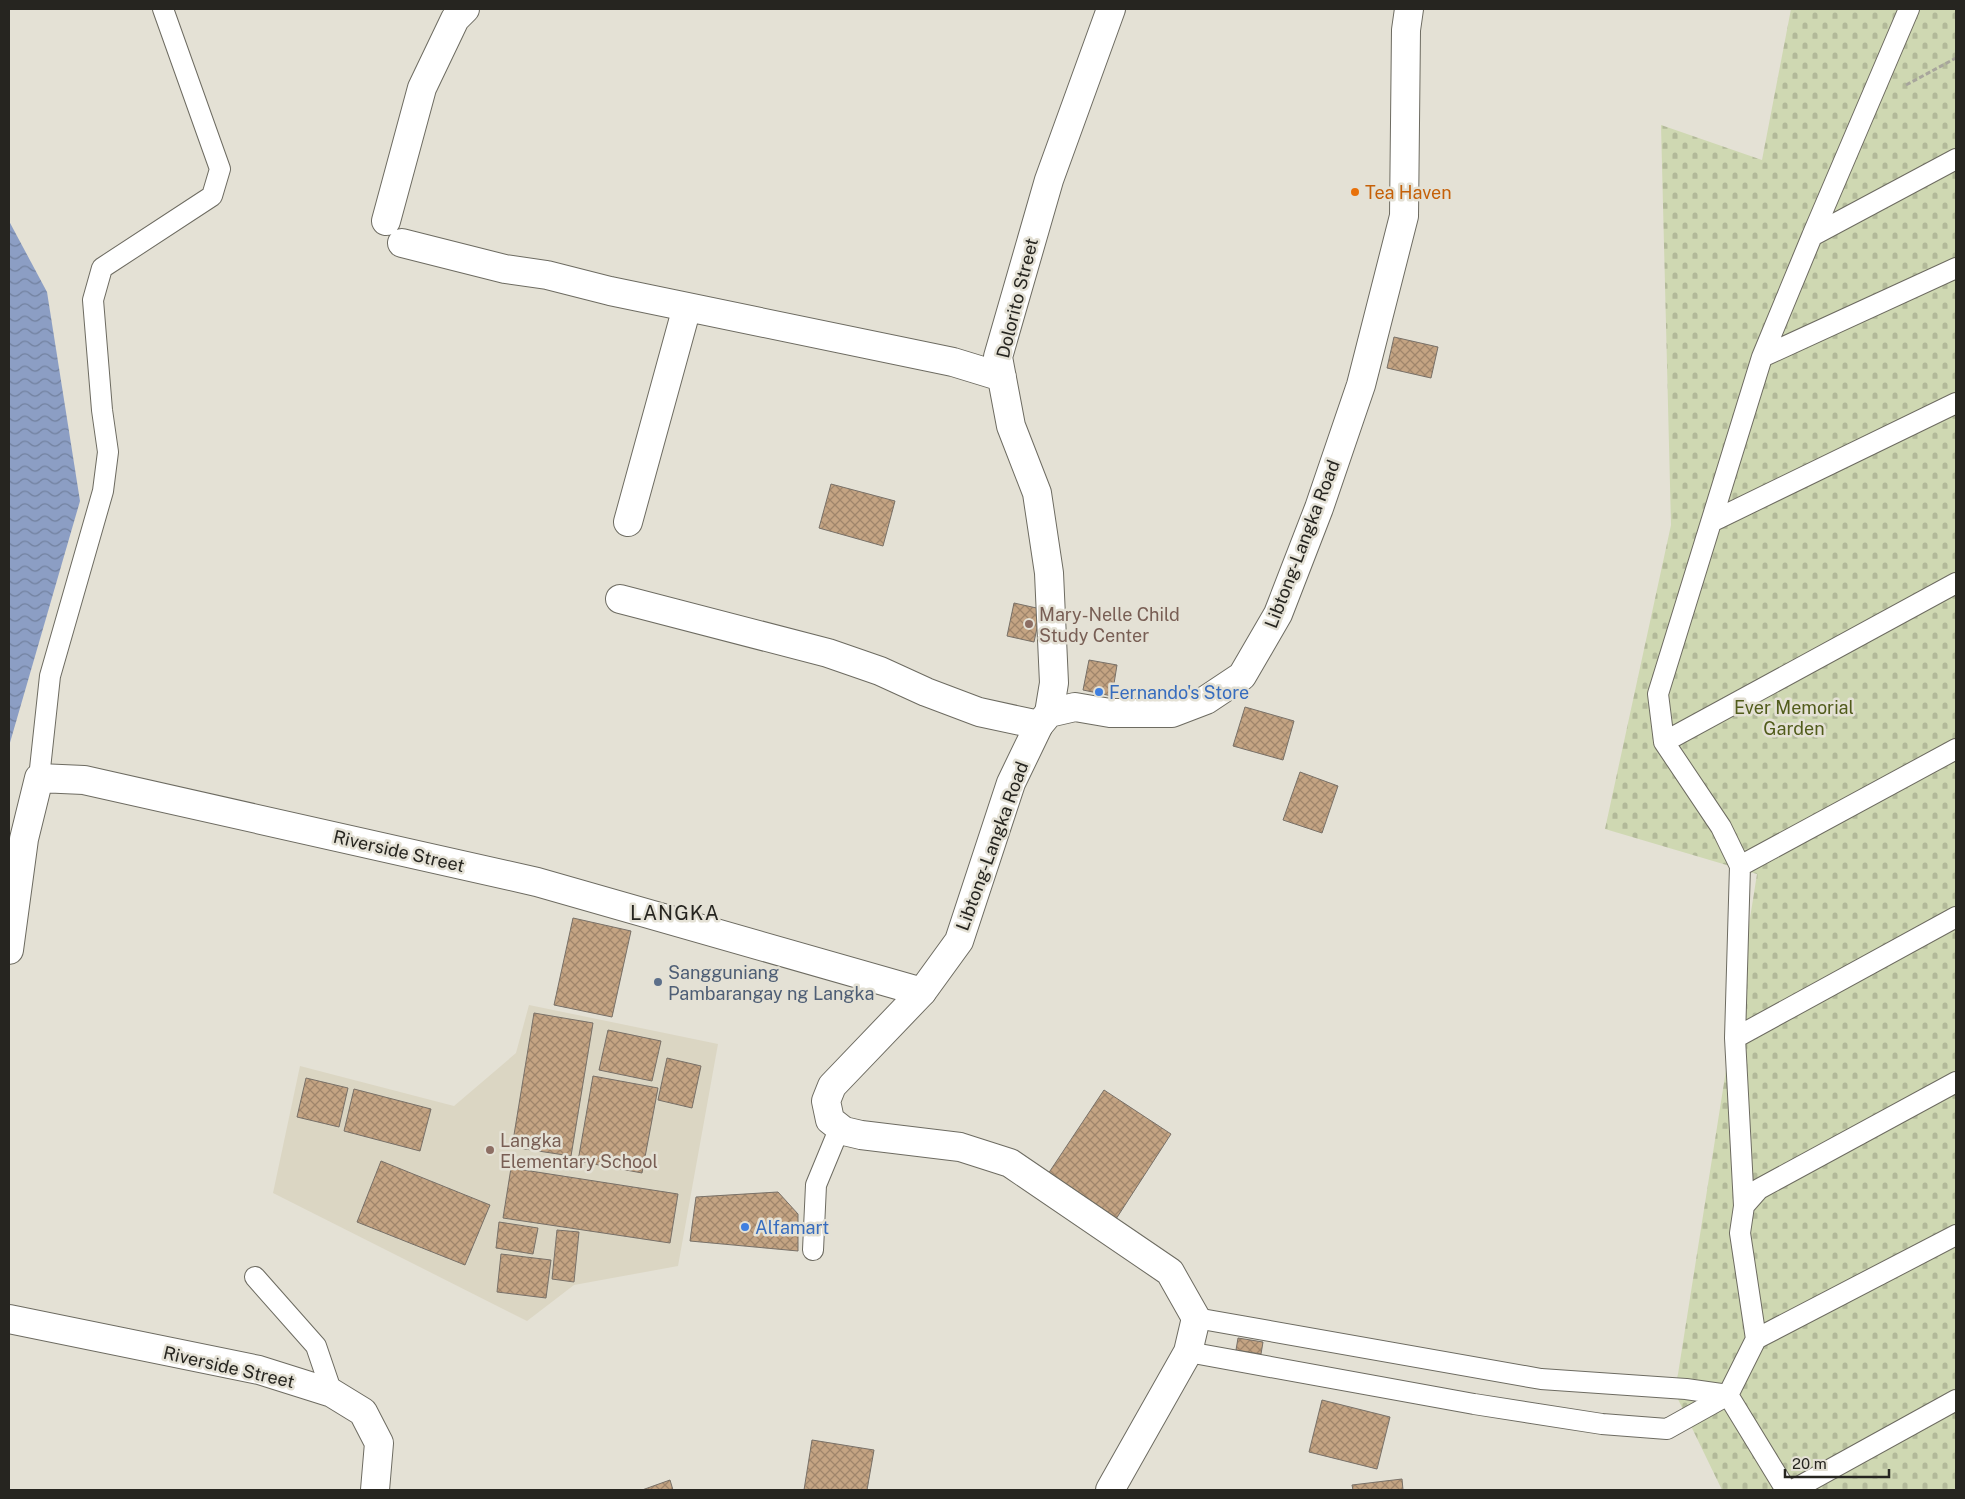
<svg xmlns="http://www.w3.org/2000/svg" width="1965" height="1499" font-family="'Public Sans',sans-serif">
	<defs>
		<pattern id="cemetery-stones" width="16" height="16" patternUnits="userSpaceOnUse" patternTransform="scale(1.25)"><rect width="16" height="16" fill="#cfd8b2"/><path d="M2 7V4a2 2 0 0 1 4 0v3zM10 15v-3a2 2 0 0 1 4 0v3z" fill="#b2b999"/></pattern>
		<pattern id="water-waves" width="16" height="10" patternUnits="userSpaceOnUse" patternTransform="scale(1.25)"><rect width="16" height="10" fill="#8c9ec4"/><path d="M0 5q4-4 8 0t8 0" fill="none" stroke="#72819f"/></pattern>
		<pattern id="building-cross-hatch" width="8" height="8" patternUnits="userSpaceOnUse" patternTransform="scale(1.25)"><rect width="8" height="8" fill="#c4a483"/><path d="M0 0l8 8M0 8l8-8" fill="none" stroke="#9f856b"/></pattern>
	</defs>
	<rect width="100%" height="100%" fill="#e4e1d5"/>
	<path fill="#dbd6c3" d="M529,1005L718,1044L678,1266L574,1285L527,1321L273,1193L300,1066L454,1106L516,1053Z"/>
	<path fill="url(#cemetery-stones)" d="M1791,9H1956V1490H1722L1675,1393L1757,874L1605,829L1671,525L1661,125L1762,160Z"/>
	<path fill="url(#water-waves)" d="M9,221L47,292L80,501L9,746Z"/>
	<path fill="url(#building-cross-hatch)" stroke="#787067" d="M1394,337L1438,347L1431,378L1387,368Z
		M831,484L895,501L883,546L819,528Z
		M1014,603L1041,609L1034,642L1007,636Z
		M1089,660L1117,665L1112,696L1083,690Z
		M1245,707L1294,721L1283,760L1233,746Z
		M1300,772L1338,786L1322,833L1283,820Z
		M573,918L631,931L612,1017L554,1005Z
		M534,1013L593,1023L571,1156L512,1147Z
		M608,1030L661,1041L652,1081L599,1070Z
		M667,1058L701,1066L692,1108L658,1100Z
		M593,1076L658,1088L642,1173L578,1161Z
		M306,1078L348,1088L339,1127L297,1117Z
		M354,1089L431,1109L420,1151L344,1131Z
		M1104,1090L1171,1134L1116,1219L1048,1174Z
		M381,1161L490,1205L465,1265L357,1222Z
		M511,1168L678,1194L670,1243L503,1218Z
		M778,1192L798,1214V1251L690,1241L696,1197Z
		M499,1222L538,1228L533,1254L496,1248Z
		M557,1230L579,1232L574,1282L552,1279Z
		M501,1254L551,1260L546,1298L497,1292Z
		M1238,1338L1263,1342L1261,1354L1236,1350Z
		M1322,1400L1390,1417L1377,1469L1309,1452Z
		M812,1440L874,1450L867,1490H804Z
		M1402,1479L1403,1490H1353L1352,1485Z
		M670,1480L673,1490H642Z"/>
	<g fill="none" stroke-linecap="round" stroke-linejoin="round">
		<g stroke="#6d6b61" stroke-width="22">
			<path id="service" d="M1812,236L1909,9
				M1762,357L1956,268
				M1711,522L1956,403
				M1664,742L1956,583
				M39,778L50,676L103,491L108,452L102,410L93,300L102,268L212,196L220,169L163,9
				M1740,866L1956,749
				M1735,1038L1956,917
				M1744,1206L1735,1038L1740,866L1721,827L1664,742L1658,694L1762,357L1812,236L1956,159
				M813,1250L816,1185L840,1127
				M255,1277L316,1346L332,1393
				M1196,1318L1541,1379L1686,1389L1728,1395
				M1756,1339L1956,1235
				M1188,1352L1474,1404L1602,1424L1667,1429L1728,1395
				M1786,1490L1728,1395L1756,1339L1740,1233L1744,1206L1759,1189L1956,1082
				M1793,1490L1956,1400"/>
		</g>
		<g stroke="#6d6b61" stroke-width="30">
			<path id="minor" d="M386,221L422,88L455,19L465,9
				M402,243L505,269L547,275L610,291L953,362L1002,377
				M628,522L687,307
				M620,599L828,653L880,671L926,692L979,712L1039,725
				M1049,713L1054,683L1049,573L1037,493L1011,426L998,357L1049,180L1111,9
				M9,950L24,839L39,778L84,780L537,882L922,992
				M9,1319L259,1370L332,1393L363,1412L379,1443L375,1490"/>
		</g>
		<g stroke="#6d6b61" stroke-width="30">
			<path id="secondary" d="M1110,1490L1188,1352L1196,1318L1170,1272L1010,1163L960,1147L861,1135L844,1131L830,1120L826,1101L832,1086L922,992L959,941L1011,783L1039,725L1049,713L1075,707L1110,713H1172L1206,700L1242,676L1278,614L1319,508L1361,385L1404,216L1406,30L1409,9"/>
		</g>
		<path stroke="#a8a69c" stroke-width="3" stroke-dasharray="5 2.5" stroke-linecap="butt" d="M1906,85L1956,58"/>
		<use href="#service" stroke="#fff" stroke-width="20"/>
		<use href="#minor" stroke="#fff" stroke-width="28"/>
		<use href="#secondary" stroke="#fff" stroke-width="28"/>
	</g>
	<circle fill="#e8710a" stroke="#e4e1d5" stroke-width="2" cx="1355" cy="192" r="5"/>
	<g fill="#8d6e63" stroke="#e4e1d5" stroke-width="2">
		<circle cx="1029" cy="624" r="5"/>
		<circle cx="490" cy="1150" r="5"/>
	</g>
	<g fill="#3f7fe0" stroke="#e4e1d5" stroke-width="2">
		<circle cx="1099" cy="692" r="5"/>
		<circle cx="745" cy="1227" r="5"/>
	</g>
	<circle fill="#5c6f8a" stroke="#e4e1d5" stroke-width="2" cx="658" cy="982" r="5"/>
	<g text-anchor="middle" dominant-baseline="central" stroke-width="5" stroke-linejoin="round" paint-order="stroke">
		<g font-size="18" fill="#c56008" stroke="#e4e1d5" text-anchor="start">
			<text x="1365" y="192">Tea Haven</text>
		</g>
		<g font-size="18" fill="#262520" stroke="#e4e1d5">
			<text transform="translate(1017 298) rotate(-76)">Dolorito Street</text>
			<text transform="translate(1302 544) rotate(-69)">Libtong-Langka Road</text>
			<text transform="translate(992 846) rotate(-70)">Libtong-Langka Road</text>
			<text transform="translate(399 851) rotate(13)">Riverside Street</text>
			<text transform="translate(229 1367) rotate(13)">Riverside Street</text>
		</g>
		<g font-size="18" fill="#785e54" stroke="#e4e1d5" text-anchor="start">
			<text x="1039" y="614">Mary-Nelle Child<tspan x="1039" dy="21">Study Center</tspan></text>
			<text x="500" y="1140">Langka<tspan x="500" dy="21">Elementary School</tspan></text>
		</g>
		<g font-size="18" fill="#366cbe" stroke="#e4e1d5" text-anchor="start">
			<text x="1109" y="692">Fernando's Store</text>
			<text x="755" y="1227">Alfamart</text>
		</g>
		<g font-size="18" fill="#515c1b" stroke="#e4e1d5">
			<text x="1794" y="707">Ever Memorial<tspan x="1794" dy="21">Garden</tspan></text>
		</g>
		<g font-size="18" fill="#4e5e75" stroke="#e4e1d5" text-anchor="start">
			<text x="668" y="972">Sangguniang<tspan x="668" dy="21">Pambarangay ng Langka</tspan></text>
		</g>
		<g font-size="20" letter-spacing="1" fill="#262520" stroke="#e4e1d5">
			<text x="675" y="913">LANGKA</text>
		</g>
	</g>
	<rect width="1965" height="1499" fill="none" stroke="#262520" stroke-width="20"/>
	<path d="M1785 1469v8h104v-8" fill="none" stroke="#262520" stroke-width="2.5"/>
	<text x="1792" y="1469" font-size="15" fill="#262520" stroke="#e4e1d5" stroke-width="4" paint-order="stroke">20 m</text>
</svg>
